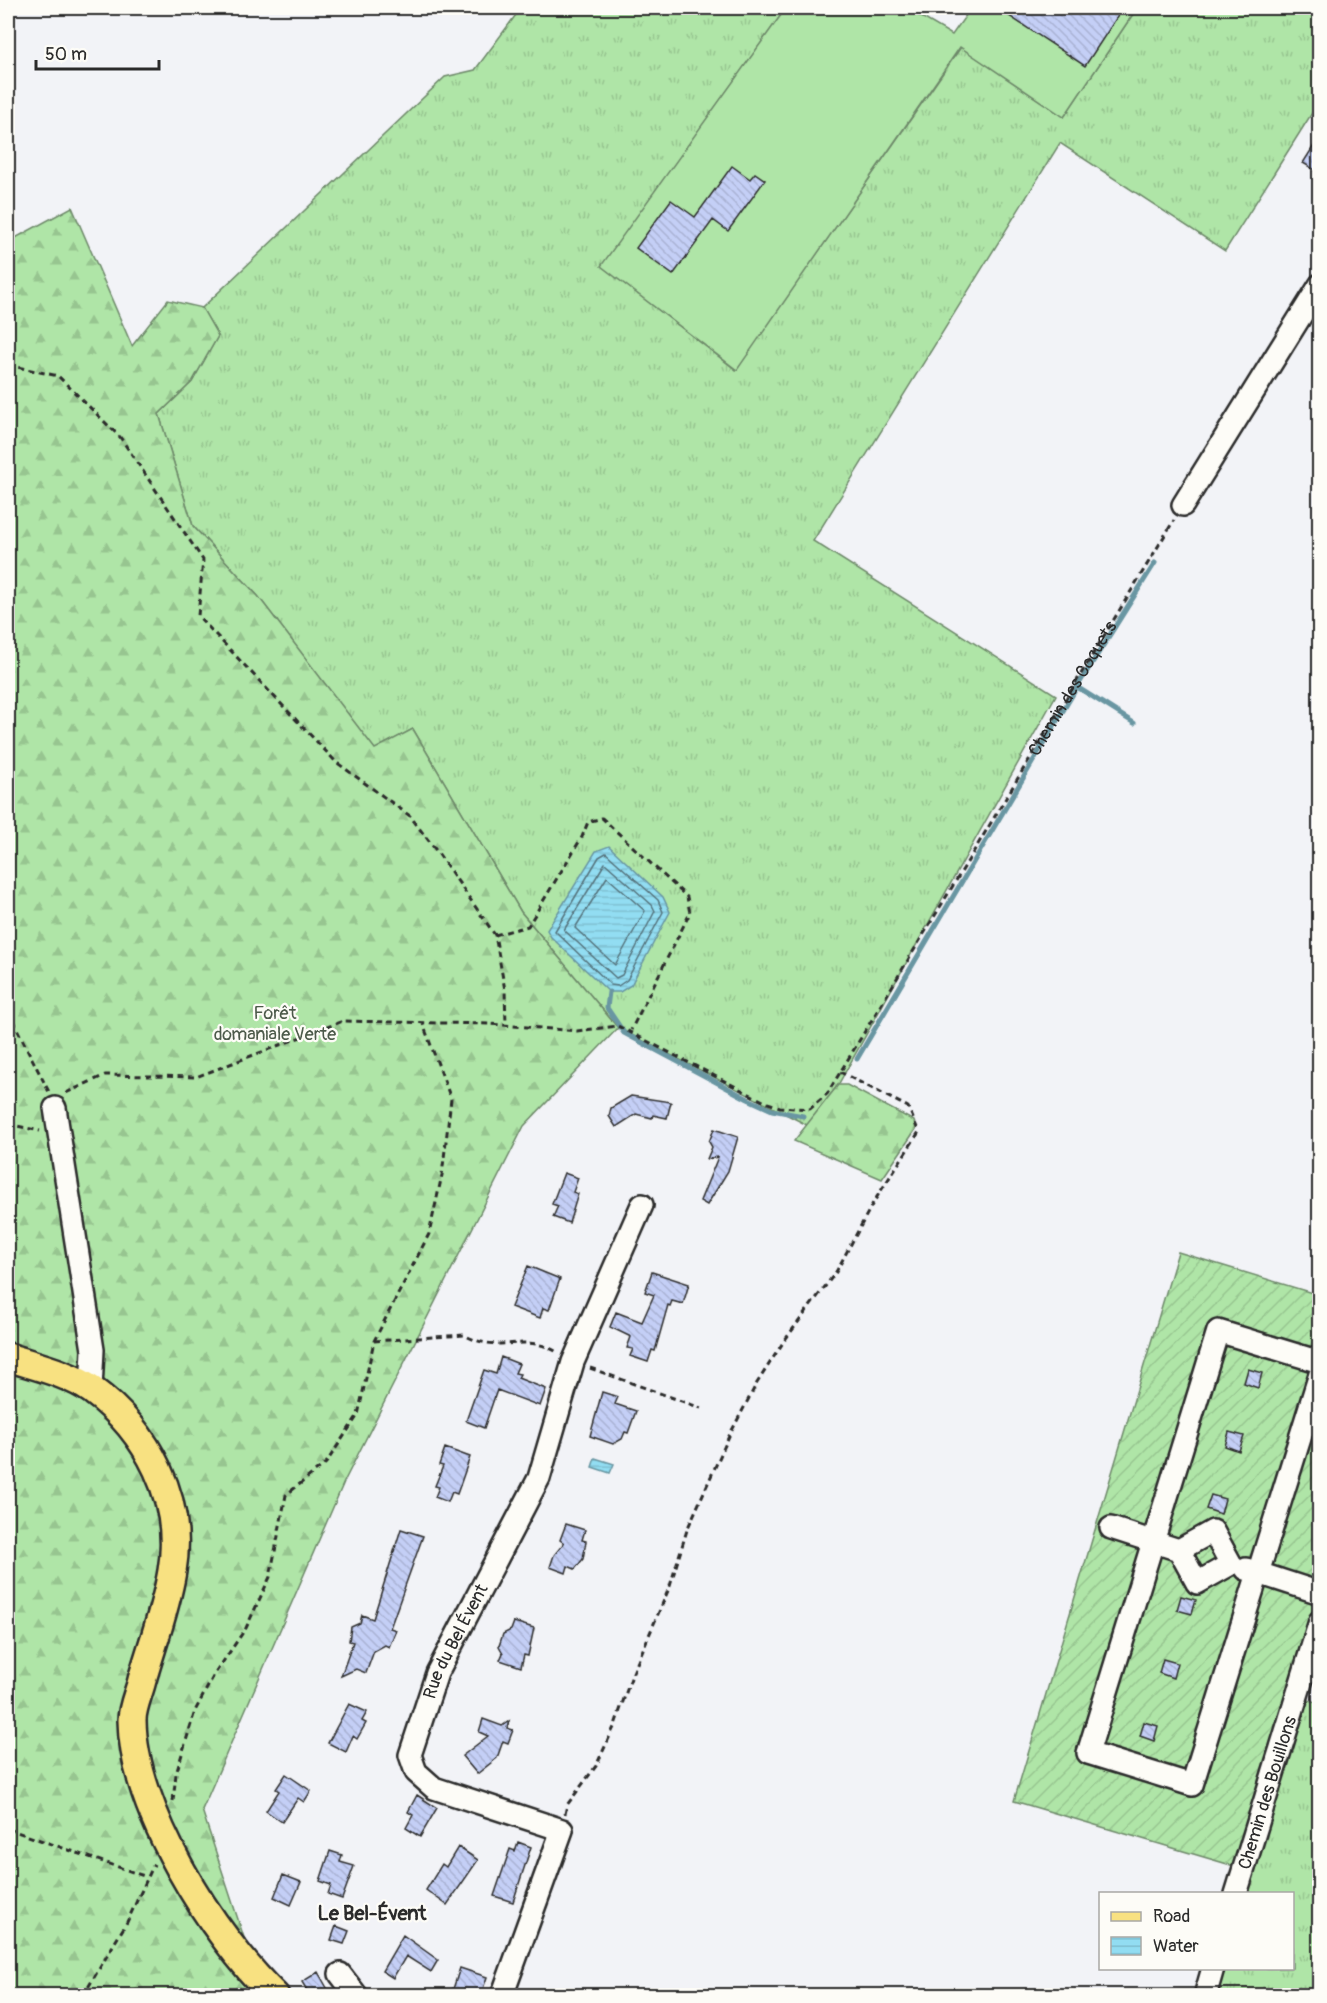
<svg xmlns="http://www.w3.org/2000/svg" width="1327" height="2003" font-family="Pangolin,sans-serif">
	<defs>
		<pattern id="grass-tufts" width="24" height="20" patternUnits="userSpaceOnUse" patternTransform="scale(1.5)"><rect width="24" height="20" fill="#afe5a7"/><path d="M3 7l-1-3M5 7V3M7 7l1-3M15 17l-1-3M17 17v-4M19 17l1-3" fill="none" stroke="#97c590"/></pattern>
		<pattern id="forest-firs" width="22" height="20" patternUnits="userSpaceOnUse" patternTransform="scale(1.5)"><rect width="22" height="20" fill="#afe5a7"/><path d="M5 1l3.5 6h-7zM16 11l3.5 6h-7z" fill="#97c590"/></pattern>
		<pattern id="garden-furrows" width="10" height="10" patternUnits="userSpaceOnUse" patternTransform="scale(1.5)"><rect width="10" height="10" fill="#afe5a7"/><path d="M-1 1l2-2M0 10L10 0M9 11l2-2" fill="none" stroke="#97c590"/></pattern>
		<pattern id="water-rules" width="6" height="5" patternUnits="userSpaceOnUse" patternTransform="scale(1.5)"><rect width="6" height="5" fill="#92ddf2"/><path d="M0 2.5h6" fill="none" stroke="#7ebed0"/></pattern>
		<pattern id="building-back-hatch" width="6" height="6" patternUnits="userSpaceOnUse" patternTransform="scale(1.5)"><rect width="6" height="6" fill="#c4cff6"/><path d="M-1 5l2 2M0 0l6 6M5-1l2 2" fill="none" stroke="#a9b2d3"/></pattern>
	</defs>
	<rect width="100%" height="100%" fill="#f2f3f7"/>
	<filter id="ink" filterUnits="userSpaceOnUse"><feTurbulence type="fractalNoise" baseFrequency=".0167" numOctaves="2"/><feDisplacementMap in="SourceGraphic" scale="12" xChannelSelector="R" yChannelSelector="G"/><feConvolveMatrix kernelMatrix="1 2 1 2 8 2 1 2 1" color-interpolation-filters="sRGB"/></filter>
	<g filter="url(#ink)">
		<path fill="url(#grass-tufts)" stroke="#6d8869" stroke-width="1.5" d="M521,8H786L602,266L736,370L961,47L1064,117L1137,8H1319V102L1225,251L1060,143L813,541L1056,695L838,1085L807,1125L618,1028L521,912L413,729L375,750L258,596L193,526L159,414L192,382L218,336L202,308L445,77L475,70Z
			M1295,1696L1319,1703V1995L1208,1996L1215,1969L1292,1968V1894L1234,1893Z"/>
		<path fill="url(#forest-firs)" stroke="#6d8869" stroke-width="1.5" d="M72,207L132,346L168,300L202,308L218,336L192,382L159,414L193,526L258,596L375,749L413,729L521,912L618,1028L524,1126L344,1482L202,1810L255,1971L289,1995L8,1996V242Z
			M838,1085H847L914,1121L916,1129L882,1179L794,1141Z"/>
		<path fill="url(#garden-furrows)" stroke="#6d8869" stroke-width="1.5" d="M1178,1252L1319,1295V1620L1241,1868L1014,1801Z"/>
		<path fill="#afe5a7" stroke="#6d8869" stroke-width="1.5" d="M786,8H906L952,35L971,8H1137L1064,117L960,47L737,370L601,266Z"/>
		<path fill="url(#water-rules)" stroke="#6996a2" stroke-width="1.5" d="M609,846L663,897L670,912L631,985L620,992H609L551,937L547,930L596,851Z
			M595,1458L614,1464L610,1473L592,1467Z"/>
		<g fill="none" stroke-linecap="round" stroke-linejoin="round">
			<path stroke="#54727b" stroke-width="1.5" d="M606,853L658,900L663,912L627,980L618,986L611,985L555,931L599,857Z
				M605,863L652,905L655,911L622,975L616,978L564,930Z
				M607,877L645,911L615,965L575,928Z"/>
			<path stroke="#6996a2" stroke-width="5" d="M1077,687L1134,723
				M609,992L607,1008L624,1033L748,1099L772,1110L803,1116
				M857,1059L1077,687L1155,563"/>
		</g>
		<path fill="url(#building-back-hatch)" stroke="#2b2b2b" stroke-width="1.5" d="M997,8H1123L1085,66Z
			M1320,136V173L1303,163Z
			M732,166L750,179L755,173L765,180L728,231L713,220L673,275L636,248L671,200L695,217Z
			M631,1096L671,1102L667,1118L653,1115L652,1118L636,1114L616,1127L609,1116L611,1108Z
			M714,1129L738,1137L728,1171L707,1205L700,1201L718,1157L707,1159L712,1147L709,1142Z
			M564,1173L578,1178L573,1192L578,1194L569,1223L553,1217L558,1206L552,1204Z
			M528,1266L560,1279L549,1310L543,1308L540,1318L511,1307Z
			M652,1272L689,1284L683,1304L672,1301L670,1306L668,1305L655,1351L652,1350L648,1362L630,1356L633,1349L627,1348L631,1337L610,1327L616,1312L642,1322L654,1295L645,1292Z
			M501,1357L519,1364L515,1373L520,1374L518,1378L546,1389L540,1406L497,1390L484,1428L466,1421L484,1370L496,1374Z
			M1248,1369L1262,1373L1258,1388L1244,1383Z
			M602,1392L618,1397L615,1404L636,1411L628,1433L625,1432L622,1439L613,1444L590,1436Z
			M1229,1432L1244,1436L1239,1451L1225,1446Z
			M445,1448L470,1457L457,1494L452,1492L448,1502L435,1497L439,1487L435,1486L443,1466L439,1465Z
			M1211,1495L1225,1499L1221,1514L1206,1509Z
			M566,1524L585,1530L582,1540L586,1541L583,1559L575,1569L568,1566L566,1573L550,1567L554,1555L564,1543L560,1540Z
			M401,1529L423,1536L390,1628L396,1630L389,1647L385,1645L374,1651L366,1673L356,1669L341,1676L353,1642L349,1641L351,1627L360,1623L362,1615L373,1619Z
			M1181,1596L1196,1600L1192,1614L1177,1610Z
			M514,1622L534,1628L528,1656L524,1655L521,1667L500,1660L503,1653L499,1646L503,1634L511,1630Z
			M1163,1659L1177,1663L1173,1678L1159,1673Z
			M349,1704L367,1712L362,1721L366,1723L357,1739L353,1736L346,1752L328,1743Z
			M483,1719L502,1726L509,1721L507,1728L513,1730L508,1743L503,1741L497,1758L477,1774L462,1756L488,1736L479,1732Z
			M1144,1722L1158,1726L1154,1741L1140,1736Z
			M286,1774L311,1791L304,1802L298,1798L282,1822L266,1811L279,1791L276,1789Z
			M417,1795L437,1808L420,1837L406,1828L413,1815L408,1812Z
			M518,1842L531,1847L513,1902L494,1896L510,1849L515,1851Z
			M458,1847L478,1860L447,1905L426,1890L442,1864L446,1867Z
			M330,1851L342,1855L340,1862L354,1866L342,1899L328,1894L331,1885L320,1881Z
			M283,1875L301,1882L291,1905L274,1897Z
			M336,1926L349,1931L344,1944L331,1940Z
			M403,1935L438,1960L431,1972L406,1956L393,1978L382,1971Z
			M460,1968L487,1977L481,1995H451Z
			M318,1972L331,1995H310L302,1982Z"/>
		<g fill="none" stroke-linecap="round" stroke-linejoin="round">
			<g stroke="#2b2b2b" stroke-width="26">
				<g id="minor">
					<path d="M1183,505L1320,285"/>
					<path d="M55,1108L93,1350L91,1389"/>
					<path d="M1320,1362L1218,1331L1088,1753L1192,1785L1320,1374"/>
					<path d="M1111,1528L1179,1550L1197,1583L1231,1564L1213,1531L1179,1550"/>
					<path d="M1246,1569L1320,1593"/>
					<path id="s2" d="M1236,1894L1320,1621"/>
					<path d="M340,1974L357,1996"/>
					<path id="s3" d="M502,1996L562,1830L434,1788L416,1772L410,1755L437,1673L539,1478L573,1362L642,1205"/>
					<path d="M1205,1996L1213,1968"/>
				</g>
			</g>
			<g stroke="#2b2b2b" stroke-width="32">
				<path id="major" d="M8,1357C35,1366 68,1373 92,1390C148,1431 184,1501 172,1571C166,1608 152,1645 142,1680C139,1693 132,1707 132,1720C133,1809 212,1935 275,1996"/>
			</g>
			<g stroke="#2b2b2b" stroke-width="3" stroke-dasharray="6 4.5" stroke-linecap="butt">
				<path d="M8,365L58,376L120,437L203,560L198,616L336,762L410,816L438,853L495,935L505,990L506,1025"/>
				<path d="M495,935L528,926L582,837L588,822L602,818L687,897L690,913L631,1030"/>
				<path d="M8,1011L49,1092"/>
				<path id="s1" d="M66,1093L105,1075L196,1077L343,1021L490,1024L577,1031L618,1026L765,1102L780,1107L810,1109L827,1094L1174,520"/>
				<path d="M8,1124L40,1131"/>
				<path d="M374,1341L464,1335C500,1355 524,1332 557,1352"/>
				<path d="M590,1368L701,1408"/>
				<path d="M173,1801L176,1774L195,1711L214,1675L246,1628L270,1577L286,1495L326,1463L358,1415L374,1341L429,1234L442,1175L451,1099L423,1024"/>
				<path d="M565,1814L567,1805L596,1766L615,1725L632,1675L670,1586L687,1530L729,1436L757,1383L784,1341L836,1272L873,1203L919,1132L908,1107L840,1072"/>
				<path d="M8,1829L147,1877"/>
				<path d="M83,1996L127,1922L154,1864"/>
			</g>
			<use href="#minor" stroke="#fdfcf7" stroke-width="21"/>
			<use href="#major" stroke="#f8e181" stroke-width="27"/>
		</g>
	</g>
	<g text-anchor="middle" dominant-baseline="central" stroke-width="4.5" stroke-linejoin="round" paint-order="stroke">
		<g font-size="18" fill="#2b2b2b" stroke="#fdfcf7">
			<text stroke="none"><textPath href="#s1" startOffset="1275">Chemin des Coquets</textPath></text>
			<text stroke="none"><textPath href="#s3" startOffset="476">Rue du Bel Évent</textPath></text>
			<text stroke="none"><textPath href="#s2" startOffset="106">Chemin des Bouillons</textPath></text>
		</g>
		<g font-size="18" fill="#4c5a4a" stroke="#fdfcf7">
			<text x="275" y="1013">Forêt<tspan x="275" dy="21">domaniale Verte</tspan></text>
		</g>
		<g font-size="20" font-weight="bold" fill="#2b2b2b" stroke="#fdfcf7">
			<text x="372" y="1913">Le Bel-Évent</text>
		</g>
	</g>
	<rect width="1327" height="2003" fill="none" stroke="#fdfcf7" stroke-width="30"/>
	<rect x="15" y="15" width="1297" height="1973" fill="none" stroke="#2b2b2b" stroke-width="2" filter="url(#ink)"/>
	<rect x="1099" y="1892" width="195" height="78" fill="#fdfcf7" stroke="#a9a8a5" stroke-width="1.5"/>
	<rect x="1111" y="1912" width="30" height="9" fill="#f8e181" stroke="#a9a8a5" stroke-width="1.5"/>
	<text x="1153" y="1922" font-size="18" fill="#2b2b2b">Road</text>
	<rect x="1111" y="1937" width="30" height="18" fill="url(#water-rules)" stroke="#a9a8a5" stroke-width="1.5"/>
	<text x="1153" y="1952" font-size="18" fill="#2b2b2b">Water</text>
	<path d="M36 60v9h123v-9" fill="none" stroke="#2b2b2b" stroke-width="3"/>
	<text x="45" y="60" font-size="18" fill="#2b2b2b" stroke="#fdfcf7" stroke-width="4.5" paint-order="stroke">50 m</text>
</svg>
